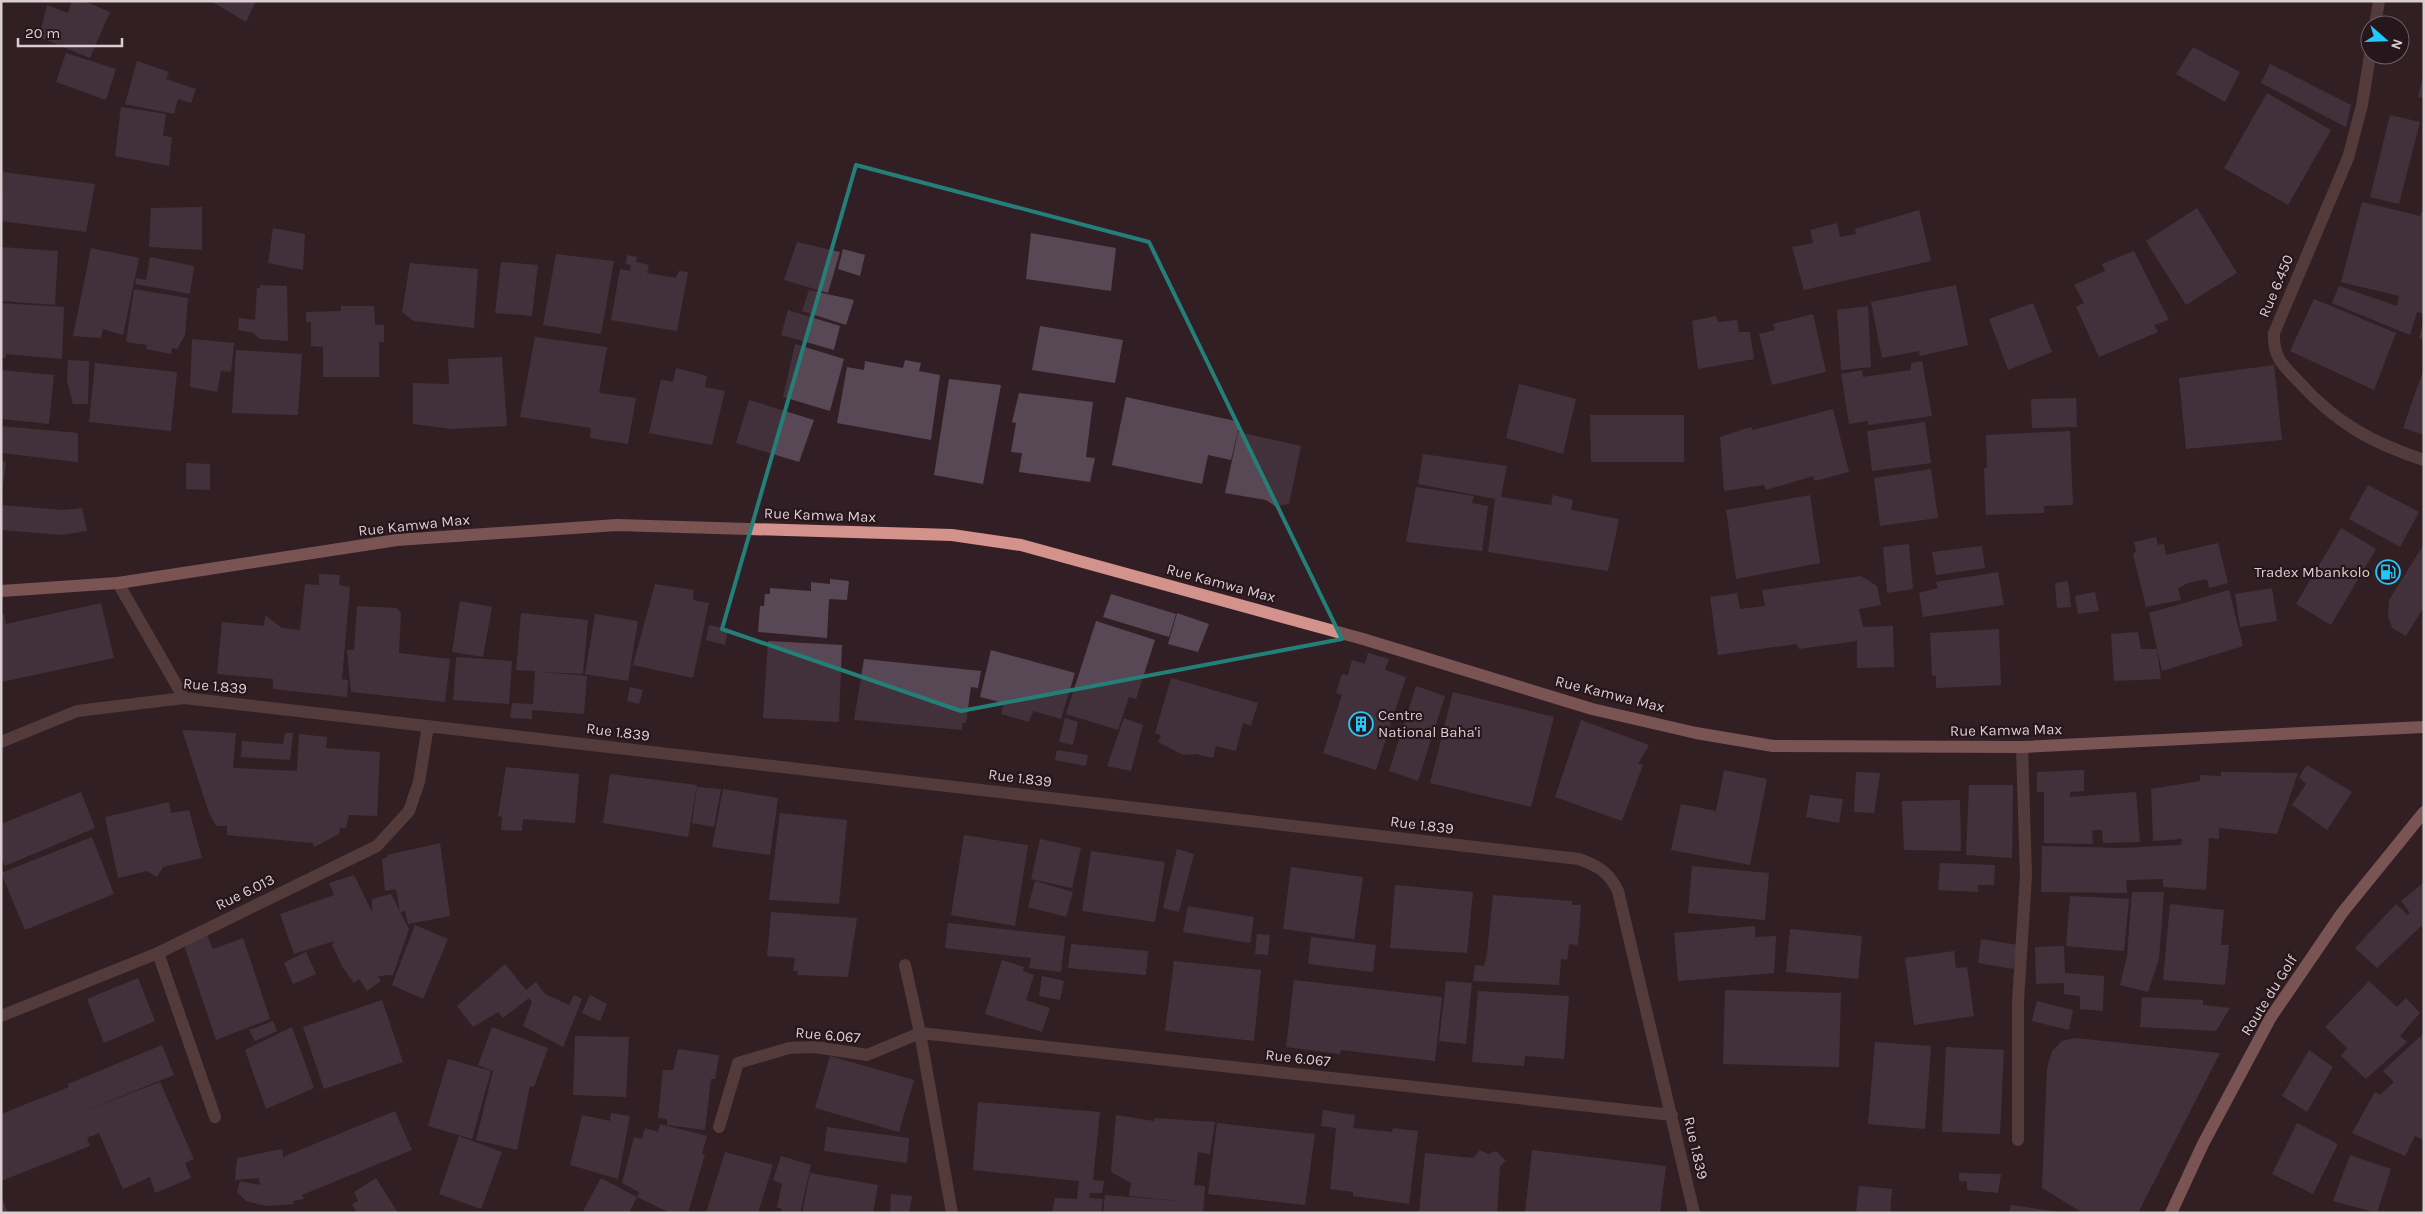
<svg xmlns="http://www.w3.org/2000/svg" width="2425" height="1214" font-family="Karla,sans-serif">
	<rect width="100%" height="100%" fill="#321f25"/>
	<path fill="#584855" d="M72,1H84L110,12L90,58L39,37L47,5L68,13Z
		M211,1H256L246,22Z
		M2193,47L2240,72L2225,102L2176,74Z
		M66,53L116,69L106,100L56,82Z
		M137,61L169,72L166,79L196,89L191,103L178,99L174,114L125,104Z
		M2270,64L2351,105L2346,127L2261,83Z
		M2423,77H2424V98L2418,97Z
		M2267,93L2331,130L2288,205L2224,168Z
		M121,107L166,114L163,136L172,137L169,166L115,156Z
		M2390,115L2420,122L2399,204L2370,197Z
		M3,172L95,184L86,232L1,221Z
		M2362,202L2420,216L2421,212L2424,213V314L2417,312L2410,335L2332,303L2339,286L2397,306L2399,296L2341,282Z
		M202,207V250L149,247L151,208Z
		M2197,208L2237,273L2186,305L2146,241Z
		M1919,210L1931,261L1804,290L1792,247L1813,243L1810,230L1837,223L1840,237L1856,234L1855,229Z
		M273,228L305,234L303,270L268,263Z
		M1031,233L1116,248L1111,291L1026,279Z
		M797,242L840,252L828,293L784,280Z
		M1,247L58,251L55,305L1,301Z
		M91,248L139,258L123,335L103,329L101,338L73,336Z
		M843,249L865,255L860,276L838,269Z
		M2134,251L2169,320L2154,325L2158,332L2099,357L2076,307L2084,303L2074,285L2105,271L2102,264Z
		M556,254L614,261L601,334L543,325Z
		M627,255L637,257L636,262L649,265L647,273L676,278L679,271L688,272L677,331L611,320L620,269L630,271L631,265L626,264Z
		M150,257L194,266L190,294L135,284L136,278L146,280Z
		M501,262L538,265L532,316L495,313Z
		M410,263L478,269L474,328L414,321L402,312Z
		M260,285L287,286L288,341L260,339L254,333L238,330L239,318L255,320L257,288H260Z
		M1956,285L1968,345L1920,356L1919,351L1882,358L1871,302Z
		M134,289L188,298L185,335L177,349L172,348L171,354L146,349L147,345L126,342Z
		M809,290L854,300L846,325L802,311Z
		M2314,299L2396,333L2374,390L2290,351Z
		M1,303L64,307L62,359L6,354V358H1Z
		M2033,303L2052,352L2008,370L1989,319Z
		M341,306H374L375,325H384V342H379V377H323V347L311,346V322H306V312L341,311Z
		M1868,306L1871,367L1841,370L1837,310Z
		M788,310L840,326L834,350L781,335Z
		M1813,314L1826,372L1772,385L1759,334L1775,330L1773,324Z
		M1716,316L1718,322L1737,320L1739,332H1750L1754,359L1698,369L1692,321Z
		M2423,323H2424V340L2419,338Z
		M1040,326L1123,340L1115,383L1032,370Z
		M535,337L607,347L599,393L636,398L628,444L590,438L591,428L520,417Z
		M192,339L234,343L231,372L221,371L217,392L190,387Z
		M795,344L844,359L830,411L783,397Z
		M236,350L302,354L298,415L232,413Z
		M502,357L507,426L452,429L413,424V383L449,384L448,359Z
		M68,360L89,361L88,404H73L67,381Z
		M905,360L921,363L919,371L940,375L931,440L837,423L847,367L864,370L865,361L903,368Z
		M1922,361L1932,416L1868,425V421L1849,424L1841,374L1862,370L1863,377L1911,370V363Z
		M95,363L177,372L171,431L89,422Z
		M2274,365L2282,440L2186,449L2179,378Z
		M676,368L707,376L705,387L725,391L712,445L649,433L661,379L673,382Z
		M1,370L54,375L49,424L1,419Z
		M2423,371H2424V435L2403,428Z
		M949,379L1001,385L983,484L934,475Z
		M1519,384L1576,399L1563,454L1506,438Z
		M1019,393L1093,402L1086,457L1095,458L1090,482L1019,472L1022,453L1011,452L1016,423L1012,422Z
		M1126,397L1240,422L1231,460L1208,455L1202,484L1112,465Z
		M2076,398L2077,427L2032,428L2031,399Z
		M749,400L814,420L799,462L736,443Z
		M1833,409L1849,472L1815,481L1813,476L1766,490L1764,485L1724,491L1720,437L1751,427L1753,430Z
		M1590,415H1684V462H1591Z
		M1925,422L1931,463L1872,471L1867,431Z
		M1,426L78,433V462L1,453Z
		M2070,431L2073,505L2044,506V513L1986,515L1984,468H1987L1986,435Z
		M1238,432L1301,446L1289,504L1275,506L1266,500L1225,493Z
		M1423,454L1507,466L1501,497L1551,505L1553,495L1573,500L1571,510L1619,519L1608,571L1488,552L1495,499L1418,484Z
		M1,461L6,462L2,493H1Z
		M186,463L210,464V490L186,489Z
		M1931,469L1938,518L1880,526L1874,478Z
		M2368,485L2419,512L2400,547L2349,519Z
		M1416,487L1474,496L1472,503L1488,506L1482,551L1406,542Z
		M1810,495L1820,563L1736,579L1726,510Z
		M1,505L63,510L82,508L87,531L62,535L1,530Z
		M2341,528L2376,549L2331,625L2296,604Z
		M2156,537L2158,545L2164,544L2166,555L2218,543L2228,583L2209,588L2207,579L2188,583L2178,588L2181,600L2146,607L2133,554L2136,551L2134,542Z
		M1909,544L1913,589L1887,593L1883,547Z
		M2424,544V607L2406,636L2392,628L2388,616L2389,600Z
		M1982,546L1985,568L1936,575L1932,552Z
		M1998,572L2004,605L1923,617L1919,593L1938,588L1936,582Z
		M319,574L340,575L339,585L350,587L342,679L348,680L347,697L273,689V679L217,674L222,622L264,626L265,615L282,628L300,630L305,584L319,585Z
		M1861,576L1877,586L1881,605L1859,609L1863,627L1893,626L1894,667L1857,668V641L1799,649L1797,644L1718,655L1710,597L1737,593L1740,609L1765,606L1762,590Z
		M830,579L849,581L847,600L829,599L827,638L758,632L760,606H764L765,594H770V588L811,591V582L830,584Z
		M2068,581L2071,607L2057,608L2055,583Z
		M655,584L694,590L693,600L709,603L693,678L633,665Z
		M2272,588L2277,621L2240,627L2235,594Z
		M2229,590L2243,646L2162,671L2149,613Z
		M2095,592L2099,611L2078,614L2075,596Z
		M1111,594L1176,614L1169,637L1103,617Z
		M460,601L492,607L483,657L452,652Z
		M101,603L114,658L1,682V615L4,614L6,624Z
		M357,606L397,608L401,613L399,653L450,659L445,702L351,692L347,650H354Z
		M521,613L588,620L583,674L539,672L587,676L584,714L532,710V719L510,718L512,703L533,704L535,671L516,670Z
		M1177,613L1209,624L1198,652L1168,644Z
		M595,614L638,621L628,681L585,674Z
		M1096,621L1155,640L1136,699L1129,697L1118,730L1066,714Z
		M709,625L728,629L725,645L706,640Z
		M1999,629L2001,685L1936,688V676L1932,675L1930,633Z
		M2138,632L2141,649H2157L2161,679L2114,681L2111,634Z
		M768,641L842,645L839,722L763,718Z
		M991,650L1075,673L1061,719L1033,711L1029,722L1001,714L1004,703L980,697Z
		M1368,653L1389,659L1385,670L1406,677L1376,770L1323,753L1342,695L1336,693L1342,674L1348,675L1352,660L1365,664Z
		M456,657L512,661L509,704L453,700Z
		M864,659L981,671L978,688L971,687L966,723H963L962,730L854,720Z
		M1171,678L1258,703L1251,726L1243,723L1236,751L1216,746L1213,758L1196,754L1183,755L1158,742L1161,735L1155,733Z
		M1416,686L1445,696L1418,781L1389,771Z
		M630,687L643,690L639,704L627,701Z
		M1453,692L1554,717L1531,807L1430,783Z
		M1065,718L1078,722L1073,745L1059,742Z
		M1124,718L1143,725L1131,771L1107,766Z
		M1581,720L1649,745L1638,764L1643,765L1622,821L1555,797Z
		M182,730L236,733L233,768L297,771L299,734L327,737L326,748L380,752L377,816L349,815L346,828H340L339,834L314,847L313,843L227,835V826H216L209,813Z
		M285,733H293L290,760L241,757L242,741L283,744Z
		M1057,750L1088,755L1086,766L1055,760Z
		M2307,765L2352,792L2327,830L2292,805L2306,784L2299,777Z
		M506,767L579,774L575,823L523,819L522,831L501,830L502,817L498,816Z
		M1724,770L1767,779L1750,865L1671,850L1681,804L1716,811Z
		M2084,770V791L2070,792V797L2136,792L2140,842L2103,843L2102,830H2092L2093,844L2044,843V792H2037V772Z
		M1856,772L1880,773L1874,813L1854,812Z
		M2221,772L2298,773L2277,834L2219,828V839L2209,838L2206,890L2163,887V879L2126,880L2127,893L2041,892L2042,846L2121,848L2181,845L2182,839L2153,841L2151,789L2200,781V775L2221,776Z
		M610,774L697,785L688,837L603,823Z
		M1969,785H2013L2012,858L1966,855Z
		M697,787L721,789L714,827L692,823Z
		M723,789L778,798L770,855L712,847Z
		M81,792L95,828L5,866L1,857V824Z
		M1810,795L1843,799L1839,823L1806,817Z
		M1960,800L1961,851L1904,850L1902,801Z
		M169,802L171,813L189,810L202,858L163,867L157,877L147,871L118,878L105,817Z
		M780,813L847,820L839,904L769,900Z
		M964,835L1028,845L1015,926L951,915Z
		M92,837L114,894L25,930L1,873Z
		M1040,839L1081,848L1072,888L1031,879Z
		M440,843L450,916L408,924L405,911L400,912L396,889L385,891L382,859L388,857L387,855Z
		M1177,849L1194,854L1179,912L1163,908Z
		M1091,851L1165,862L1155,922L1082,911Z
		M1940,863L1995,865L1994,885H1978V892L1938,890Z
		M1692,866L1769,873L1765,920L1688,913Z
		M1291,867L1363,877L1354,939L1283,929Z
		M354,875L372,912V899L391,894L409,929L393,975L378,976L381,981L367,991L359,979L354,983L343,968L332,945L334,941L294,954L280,914L334,895L329,883Z
		M1035,881L1073,892L1066,917L1028,907Z
		M2424,882V929L2421,926L2377,968L2355,948L2396,904L2408,915L2410,913L2401,901Z
		M1395,885L1473,892L1467,953L1390,948Z
		M2132,892H2164L2159,959L2148,992L2120,985L2127,956Z
		M1493,895L1572,901V905H1581L1578,945L1569,944L1567,960L1561,959L1559,985L1473,981L1475,965L1484,966L1487,954Z
		M2070,896L2129,899L2124,951L2066,946Z
		M2170,904L2224,910L2221,945H2229L2225,985L2163,980Z
		M1188,906L1254,917L1250,943L1183,932Z
		M771,912L857,918L848,977L797,975L798,971H793L795,958L767,956Z
		M948,923L1065,936L1061,972L1029,968L1031,958L945,948Z
		M415,925L448,939L423,999L392,985Z
		M1755,926V937L1776,936L1774,973L1678,981L1674,933Z
		M1790,929L1862,936L1858,979L1786,972Z
		M1257,934L1270,935L1268,955L1255,954Z
		M207,935L213,949L243,938L270,1019L216,1040L184,945Z
		M1311,937L1376,945L1373,972L1308,964Z
		M1981,939L2018,945L2013,969L1978,963Z
		M1071,944L1148,951L1146,975L1068,968Z
		M2064,946L2065,973L2104,976L2103,1011L2080,1009V996L2064,994V983L2036,984L2035,947Z
		M1954,951L1956,968L1967,967L1974,1016L1914,1025L1905,958Z
		M306,952L316,974L293,984L284,963Z
		M1002,960L1024,967L1023,971L1034,975L1026,1000L1050,1008L1042,1032L985,1014Z
		M1174,961L1261,970L1254,1041L1165,1031Z
		M505,964L526,990L536,982L545,994L569,1005L574,995L582,999L563,1047L523,1026L532,1002L529,998L503,1018L498,1012L473,1027L457,1006Z
		M1042,976L1064,981L1060,1000L1039,996Z
		M138,978L155,1021L104,1043L87,999Z
		M1294,980L1442,997L1435,1061L1341,1050L1340,1054L1286,1047Z
		M1446,981L1472,983L1466,1044L1439,1041Z
		M2369,981L2397,1007L2406,998L2420,1013L2400,1036L2407,1042L2366,1079L2341,1056L2347,1048L2325,1027Z
		M1725,990L1841,993L1839,1067L1723,1064Z
		M1478,991L1569,996L1564,1059L1525,1056L1524,1066L1472,1062Z
		M590,995L607,1004L600,1021L582,1013Z
		M2142,997L2203,1000V1005L2230,1008L2216,1031L2140,1027Z
		M382,1000L403,1062L324,1089L303,1027Z
		M2037,1001L2073,1010L2069,1030L2032,1021Z
		M273,1021L277,1031L255,1041L249,1030Z
		M292,1027L314,1088L266,1109L245,1050Z
		M492,1027L548,1048L534,1087L530,1086L517,1150L476,1140L493,1071L495,1072L478,1065Z
		M2424,1033V1140L2415,1136L2405,1156L2352,1133L2375,1092L2380,1095L2394,1082L2383,1071Z
		M575,1036L629,1037L626,1097L573,1095Z
		M2075,1038L2220,1053L2138,1213H2083L2042,1188L2047,1068L2052,1051L2062,1041Z
		M1875,1042L1931,1046L1925,1129L1868,1124Z
		M162,1045L174,1075L79,1113L160,1082L194,1159L185,1163L191,1178L155,1193L150,1177L123,1189L99,1133L87,1138L90,1146L1,1181V1114L69,1087L68,1084Z
		M1946,1047L2004,1050L2000,1134L1942,1132Z
		M678,1049L719,1055L715,1079H711L705,1130L667,1125V1119L658,1118L663,1070H673Z
		M2309,1050L2333,1067L2307,1112L2282,1096Z
		M830,1056L914,1080L899,1132L815,1108Z
		M448,1059L491,1071L472,1139L428,1126Z
		M978,1102L1100,1112L1093,1180L1104,1181L1102,1193H1090L1089,1198L1103,1199L1101,1213H1052L1055,1198L1077,1199L1079,1181L973,1170Z
		M1323,1110L1355,1115L1353,1128L1392,1132L1393,1128L1418,1131L1409,1204L1353,1196V1192L1330,1189L1336,1128L1321,1126Z
		M395,1111L412,1150L302,1195L304,1199L293,1201L294,1204L266,1206L246,1201L237,1192L240,1181L260,1185L259,1178L235,1180L237,1158L282,1149L284,1159L285,1156Z
		M611,1113L630,1116L618,1179L570,1165L582,1115L610,1121Z
		M1116,1115L1154,1121V1118L1215,1122L1210,1154L1198,1152L1194,1185L1205,1186L1203,1213H1103L1105,1195L1189,1202L1129,1196L1131,1183L1111,1172Z
		M1217,1123L1315,1134L1305,1205L1208,1194Z
		M2297,1123L2338,1144L2313,1194L2272,1174Z
		M660,1124L707,1136L702,1154H705L688,1213H670L637,1197L639,1192L622,1183L634,1137L642,1139L645,1128L658,1132Z
		M827,1127L909,1138L907,1163L824,1151Z
		M459,1136L502,1152L481,1209L439,1194Z
		M1480,1150L1488,1154L1496,1151L1506,1161L1500,1166L1497,1213H1419L1425,1153L1473,1158Z
		M1532,1150L1666,1166L1660,1213H1525Z
		M725,1152L773,1165L758,1213H706Z
		M2350,1155L2391,1169L2377,1213L2333,1201Z
		M781,1156L811,1165L800,1213H781L782,1209L777,1207L782,1184L773,1180Z
		M810,1173L878,1185L873,1213H802Z
		M1959,1173L2001,1174L1998,1193L1967,1190V1182L1959,1181Z
		M376,1178L398,1213H364L363,1211L357,1213L352,1204L358,1201L354,1192Z
		M601,1178L637,1197L629,1213H582Z
		M1859,1186L1892,1189L1890,1213H1856Z
		M891,1194L912,1196L909,1213H890Z
		M1,1196L8,1213H1Z
		M2011,1205L2060,1212V1213H2009Z"/>
	<g fill="none" stroke-linecap="round" stroke-linejoin="round">
		<path stroke="#7c5d59" stroke-width="12" d="M2375,25L2379,1
			M2370,55L2362,105L2348,158L2274,333C2273,358 2283,365 2299,382C2336,423 2372,443 2424,460
			M118,583L184,698
			M1,742L77,711L184,698L1579,859C1598,866 1609,872 1618,891L1694,1213
			M158,953L215,1117
			M905,965L920,1033L952,1213
			M1,1016L158,953L377,846L409,811L419,782L428,726
			M719,1127L738,1063L789,1048L815,1047L867,1055L920,1033L1672,1115
			M2018,1140V1001L2026,876L2022,747"/>
		<path stroke="#d3938c" stroke-width="12" d="M1,591L118,583L397,540L617,525L952,535L1021,545L1363,639L1592,709L1696,733L1773,746L2022,747L2424,727
			M2171,1213L2203,1144L2271,1017L2342,913L2424,812"/>
	</g>
	<path d="M0 0H2425V1214H0ZM856,165L1149,242L1342,639L961,711L722,629Z" fill="#321f25" fill-opacity=".55" fill-rule="evenodd"/>
	<path fill="none" stroke="#237f78" stroke-width="4" stroke-linejoin="round" d="M856,165L1149,242L1342,639L961,711L722,629Z"/>
	<defs>
		<g id="fuel-ring" transform="scale(1.25)"><circle r="9.5" fill="#27161b" stroke="#22c9fe" stroke-width="1.5"/><path d="M-5.5-6h7V0h2V4h1.3V-2.5L3-4.5l.8-.8L6-3V5H2.5V1h-1V6h-7ZM-4.2-4.7v3.2H.2V-4.7Z" fill="#22c9fe"/></g>
		<g id="building-ring" transform="scale(1.25)"><circle r="9.5" fill="#27161b" stroke="#22c9fe" stroke-width="1.5"/><path d="M-4-6H4V6H1V3H-1V6H-4ZM-2.5-4.3h1.7v1.8h-1.7ZM.8-4.3h1.7v1.8H.8ZM-2.5-1h1.7V.8h-1.7ZM.8-1h1.7V.8H.8Z" fill="#22c9fe"/></g>
	</defs>
	<g fill-rule="evenodd">
		<use href="#fuel-ring" x="2388" y="572"/>
		<use href="#building-ring" x="1361" y="724"/>
	</g>
	<g text-anchor="middle" dominant-baseline="central" stroke-width="4.5" stroke-linejoin="round" paint-order="stroke">
		<g font-size="15" fill="#daced1" stroke="#27161b">
			<text transform="translate(2276 286) rotate(-67)">Rue 6.450</text>
			<text transform="translate(820 515) rotate(2)">Rue Kamwa Max</text>
			<text transform="translate(414 525) rotate(-6)">Rue Kamwa Max</text>
			<text transform="translate(1221 583) rotate(15)">Rue Kamwa Max</text>
			<text transform="translate(215 686) rotate(5)">Rue 1.839</text>
			<text transform="translate(1610 694) rotate(14)">Rue Kamwa Max</text>
			<text transform="translate(2006 730) rotate(-1)">Rue Kamwa Max</text>
			<text transform="translate(618 732) rotate(7)">Rue 1.839</text>
			<text transform="translate(1020 778) rotate(7)">Rue 1.839</text>
			<text transform="translate(1422 825) rotate(7)">Rue 1.839</text>
			<text transform="translate(245 892) rotate(-26)">Rue 6.013</text>
			<text transform="translate(2269 995) rotate(-58)">Route du Golf</text>
			<text transform="translate(828 1035) rotate(5)">Rue 6.067</text>
			<text transform="translate(1298 1058) rotate(6)">Rue 6.067</text>
			<text transform="translate(1696 1148) rotate(77)">Rue 1.839</text>
		</g>
		<g font-size="15" fill="#daced1" stroke="#27161b" text-anchor="end">
			<text x="2370" y="572">Tradex Mbankolo</text>
			<text x="1378" y="715" text-anchor="start">Centre<tspan x="1378" dy="17">National Baha'i</tspan></text>
		</g>
	</g>
	<rect width="2425" height="1214" fill="none" stroke="#daced1" stroke-width="5"/>
	<g transform="translate(2385 40) rotate(110)"><circle r="24" fill="#27161b" stroke="#6f6064"/>
	<path d="M0-4L9 19L0 12L-9 19Z" fill="#22c9fe"/>
	<text y="-8" font-size="14" font-weight="bold" text-anchor="middle" fill="#daced1">N</text>
	</g>
	<path d="M18 38v8h104v-8" fill="none" stroke="#daced1" stroke-width="2.5"/>
	<text x="25" y="38" font-size="15" fill="#daced1" stroke="#27161b" stroke-width="4" paint-order="stroke">20 m</text>
</svg>
